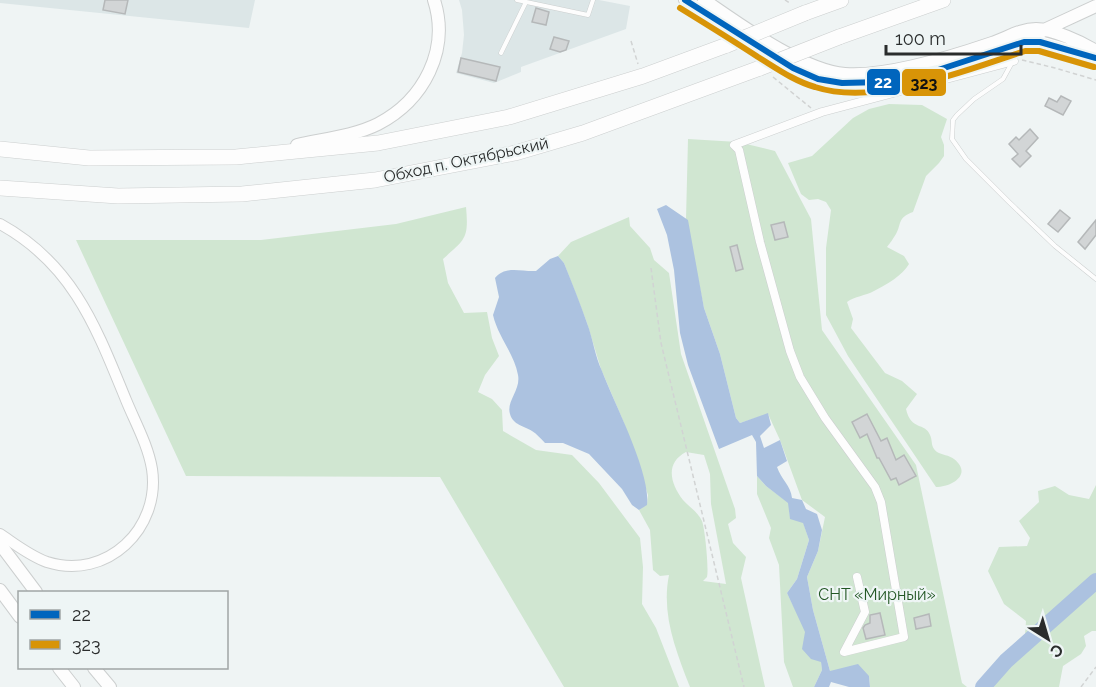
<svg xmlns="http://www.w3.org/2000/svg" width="1096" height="687" font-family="Raleway,sans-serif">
	<rect width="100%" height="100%" fill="#eff4f4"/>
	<path fill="#dce6e7" d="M0,0H255L249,28L0,3Z
		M459,0H599L630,6L626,29L521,67V72L494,83L456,73L462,53L464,35L462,10Z"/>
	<path fill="#d0e6d1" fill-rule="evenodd" d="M889,104L922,105L947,119L941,137L944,145V156L939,163L926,176L913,212C897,218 902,223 896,234C893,239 890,243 887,247L904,256L909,264C903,275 886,285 874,291C865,296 855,296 847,302L853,319L851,328L885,373L902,381L917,394L906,409C911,431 925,422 930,435C933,441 930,447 937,452C942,455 949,455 954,459C973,474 952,487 936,487L848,356L826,315V248L831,210L826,202L818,199L809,200L801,194L788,163L812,156L853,118L869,109Z
		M688,139L738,142L775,151L811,219L822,330L916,465L962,683L967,687H870L869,676L830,671L813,610L807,577L818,551L825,517L802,500L780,440L768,414L740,423L736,418L720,354L704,308L686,219Z
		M466,207C469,239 465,239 443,259L448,283L464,313L487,312L492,338L499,356L485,375L478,392L492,399L502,410L503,431L536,450L572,455L599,483L640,538L643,567L642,604L656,628L679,687H564L440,477L186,476L76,240H261L396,224Z
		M629,217L630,226L650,248L654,260L669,273L681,354L735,509L736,518L728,524L733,543L746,557L741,578L765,687H690C676,651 661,614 669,575L660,576L653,570L650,530L639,510L647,504L648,495L624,423L601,369L587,323L564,263L558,256L571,242ZM686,452L704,455L710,474L711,504L726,584L703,581L707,577C709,569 705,529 702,521C698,512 689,507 683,500C670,483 665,463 686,452Z
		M757,476L766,486L789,503L790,518L803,522L809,540L797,579L787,593L821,661L822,670L814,687H793L784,662L779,565L769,538L771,528L757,494Z
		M1096,485V631H1092L1084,636L1086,646L1081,654L1063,666L1059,687H990L1024,649L1026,621L1004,604L988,571L999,547L1027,546L1030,538L1019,521L1039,502L1038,491L1055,486L1069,495L1089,499Z"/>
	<path fill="#acc2e0" d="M666,205L688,220L704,308L720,354L736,418L740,423L768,413L771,425L760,436L764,448L780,440L787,461L777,467C781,479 791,486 792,498L802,500L806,509L817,514L822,530L818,551L807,577L813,610L830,671L858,664L869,676L870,687H849L831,682L829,687H814L822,670L821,662L811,659L802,649L805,632L787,593L797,579L809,540L803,523L790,519L788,503L766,486L757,476L756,442L752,435L719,449L688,365L680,333L674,270L667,235L657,209Z
		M558,256L564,263C572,283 580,303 587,323C593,339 595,356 602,371C614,403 651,473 647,505L639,510L632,505L622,489L589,454L563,443H545C541,439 537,434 532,431C524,426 513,425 510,414C506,401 521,390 518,375C514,353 498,337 493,315L499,297L495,278C505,265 522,272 536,271L550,259Z"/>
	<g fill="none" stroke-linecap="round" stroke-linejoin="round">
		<path stroke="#acc2e0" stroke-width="16" d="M983,687L1006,661L1096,581"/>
	</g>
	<path fill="#d2d5d6" stroke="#b5b8b9" stroke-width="1.5" d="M105,0H128L125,14L103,10Z
		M536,8L549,12L546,25L532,22Z
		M554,37L569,41L566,50L560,52L550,49Z
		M461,58L500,67L496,81L458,72Z
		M1061,96L1071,101L1063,115L1045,106L1049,98L1057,102Z
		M1030,129L1038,138L1026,151L1031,156L1020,167L1012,159L1018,154L1009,144L1016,137L1019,140Z
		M1060,210L1070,218L1058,232L1048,224Z
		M1096,220V235L1085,249L1078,242Z
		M784,222L788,237L775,240L771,225Z
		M737,245L743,269L736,271L730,247Z
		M867,414L881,441L887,438L896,460L904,455L916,476L899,485L896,478L891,480L879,458H877L867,434L860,438L852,422Z
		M880,613L885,635L866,639L863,628L865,625L870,623V615Z
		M929,614L931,626L916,629L914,618Z"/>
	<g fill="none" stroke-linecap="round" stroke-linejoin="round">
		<g stroke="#cccfcf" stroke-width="5">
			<path id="lane" d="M517,0L588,15L593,0
				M1020,48L1003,79L974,99L957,115L953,120L952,139L966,159L1009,202L1055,246L1096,279
				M501,53L526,2"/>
		</g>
		<g stroke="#cccfcf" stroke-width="9">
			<path id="street" d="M857,577L865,612L844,652L904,637L881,502L875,487L825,418L800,377L790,351L760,242L739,150L734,145L822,112L1014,61"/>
		</g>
		<g stroke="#cccfcf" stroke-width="12">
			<path id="secondary" d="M0,224C73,264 96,327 126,400C135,422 148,445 152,469C161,528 107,581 47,562C30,556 15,544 0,534"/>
		</g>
		<g stroke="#cccfcf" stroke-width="14">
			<path id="primary" d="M685,0L793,68L818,79L842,83L883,82L938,70L1024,42L1044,30L1096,6
				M704,0C739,24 803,71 845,74C888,77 951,57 992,43C1007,38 1020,29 1036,29C1053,29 1081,42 1096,51
				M1025,42H1040L1096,58
				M297,145C324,139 354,136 378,124C424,100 450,50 434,0
				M0,544L36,592
				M0,590L20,617
				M59,668L74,687
				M94,668L110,687"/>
		</g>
		<g stroke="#cccfcf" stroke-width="16">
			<path id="highway" d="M805,13L841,0
				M839,37L943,0
				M0,149L89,158L236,157L378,143L509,117L643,76L727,45
				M0,188L118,196L242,194L375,180L515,153L583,133L760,68"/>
		</g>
		<path stroke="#d1d3d3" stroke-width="1.5" stroke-dasharray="4.5 3" stroke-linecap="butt" d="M785,0L791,4
			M631,41L638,64
			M1022,60L1055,68L1096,80
			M773,77L811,108
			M651,268L661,343L744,687
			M1081,687L1096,667"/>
		<use href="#lane" stroke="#fdfdfd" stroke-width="4"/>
		<use href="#street" stroke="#fdfdfd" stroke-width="8"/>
		<use href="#secondary" stroke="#fdfdfd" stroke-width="10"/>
		<use href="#primary" stroke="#fdfdfd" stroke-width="12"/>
		<use href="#highway" stroke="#fdfdfd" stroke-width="15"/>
		<g stroke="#cccfcf" stroke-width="16" stroke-linecap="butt">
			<path id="highway-bridge" d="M727,45L805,13
				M760,68L839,37"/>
		</g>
		<use href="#highway-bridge" stroke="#fdfdfd" stroke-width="15"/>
		<g stroke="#eef5f5" stroke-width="10">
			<path id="bus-1" d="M685,0L793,68L818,79L842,83L883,82L938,70L1024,42H1040L1096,58"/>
		</g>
		<g stroke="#eef5f5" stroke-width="10">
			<path id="bus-2" d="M680,8C706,24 732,40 758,57C776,68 794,81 815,87C876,107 966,70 1025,51H1039L1094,67"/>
		</g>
		<use href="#bus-1" stroke="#0065bd" stroke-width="6"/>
		<use href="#bus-2" stroke="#d89407" stroke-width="6"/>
	</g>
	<g text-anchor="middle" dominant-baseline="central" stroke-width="4.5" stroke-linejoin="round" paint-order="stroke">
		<g font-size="16" fill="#2a2c2c" stroke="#eef5f5">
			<text transform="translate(466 160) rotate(-12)">Обход п. Октябрьский</text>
		</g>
		<g font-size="16" fill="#225724" stroke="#eef5f5">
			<text x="877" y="594">СНТ «Мирный»</text>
		</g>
	</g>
	<g stroke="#eef5f5" stroke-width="2">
		<rect x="866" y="68" width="35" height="28" rx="6" fill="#0065bd"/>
		<rect x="901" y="68" width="46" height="29" rx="6" fill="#d89407"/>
	</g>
	<g font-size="16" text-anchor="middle" font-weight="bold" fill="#fff">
		<text x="883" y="88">22</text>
	</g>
	<g font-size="16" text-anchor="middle" font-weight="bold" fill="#111">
		<text x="924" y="89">323</text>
	</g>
	<rect x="18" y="591" width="210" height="78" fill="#eef5f5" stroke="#a0a5a5" stroke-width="1.5"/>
	<rect x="30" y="610" width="30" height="9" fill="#0065bd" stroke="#a0a5a5" stroke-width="1.5"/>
	<text x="72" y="621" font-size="18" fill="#2a2c2c">22</text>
	<rect x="30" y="640" width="30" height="9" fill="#d89407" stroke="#a0a5a5" stroke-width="1.5"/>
	<text x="72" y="651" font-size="18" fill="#2a2c2c">323</text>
	<g transform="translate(1048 639) rotate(143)" stroke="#eef5f5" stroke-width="4.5" paint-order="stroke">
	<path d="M0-4.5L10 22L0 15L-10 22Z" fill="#2a2c2c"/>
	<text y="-9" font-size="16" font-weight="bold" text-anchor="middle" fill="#2a2c2c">С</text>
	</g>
	<path d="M886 45v9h135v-9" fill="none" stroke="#2a2c2c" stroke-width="3"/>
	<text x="895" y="45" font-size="18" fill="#2a2c2c" stroke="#eef5f5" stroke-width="4.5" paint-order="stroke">100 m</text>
</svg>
